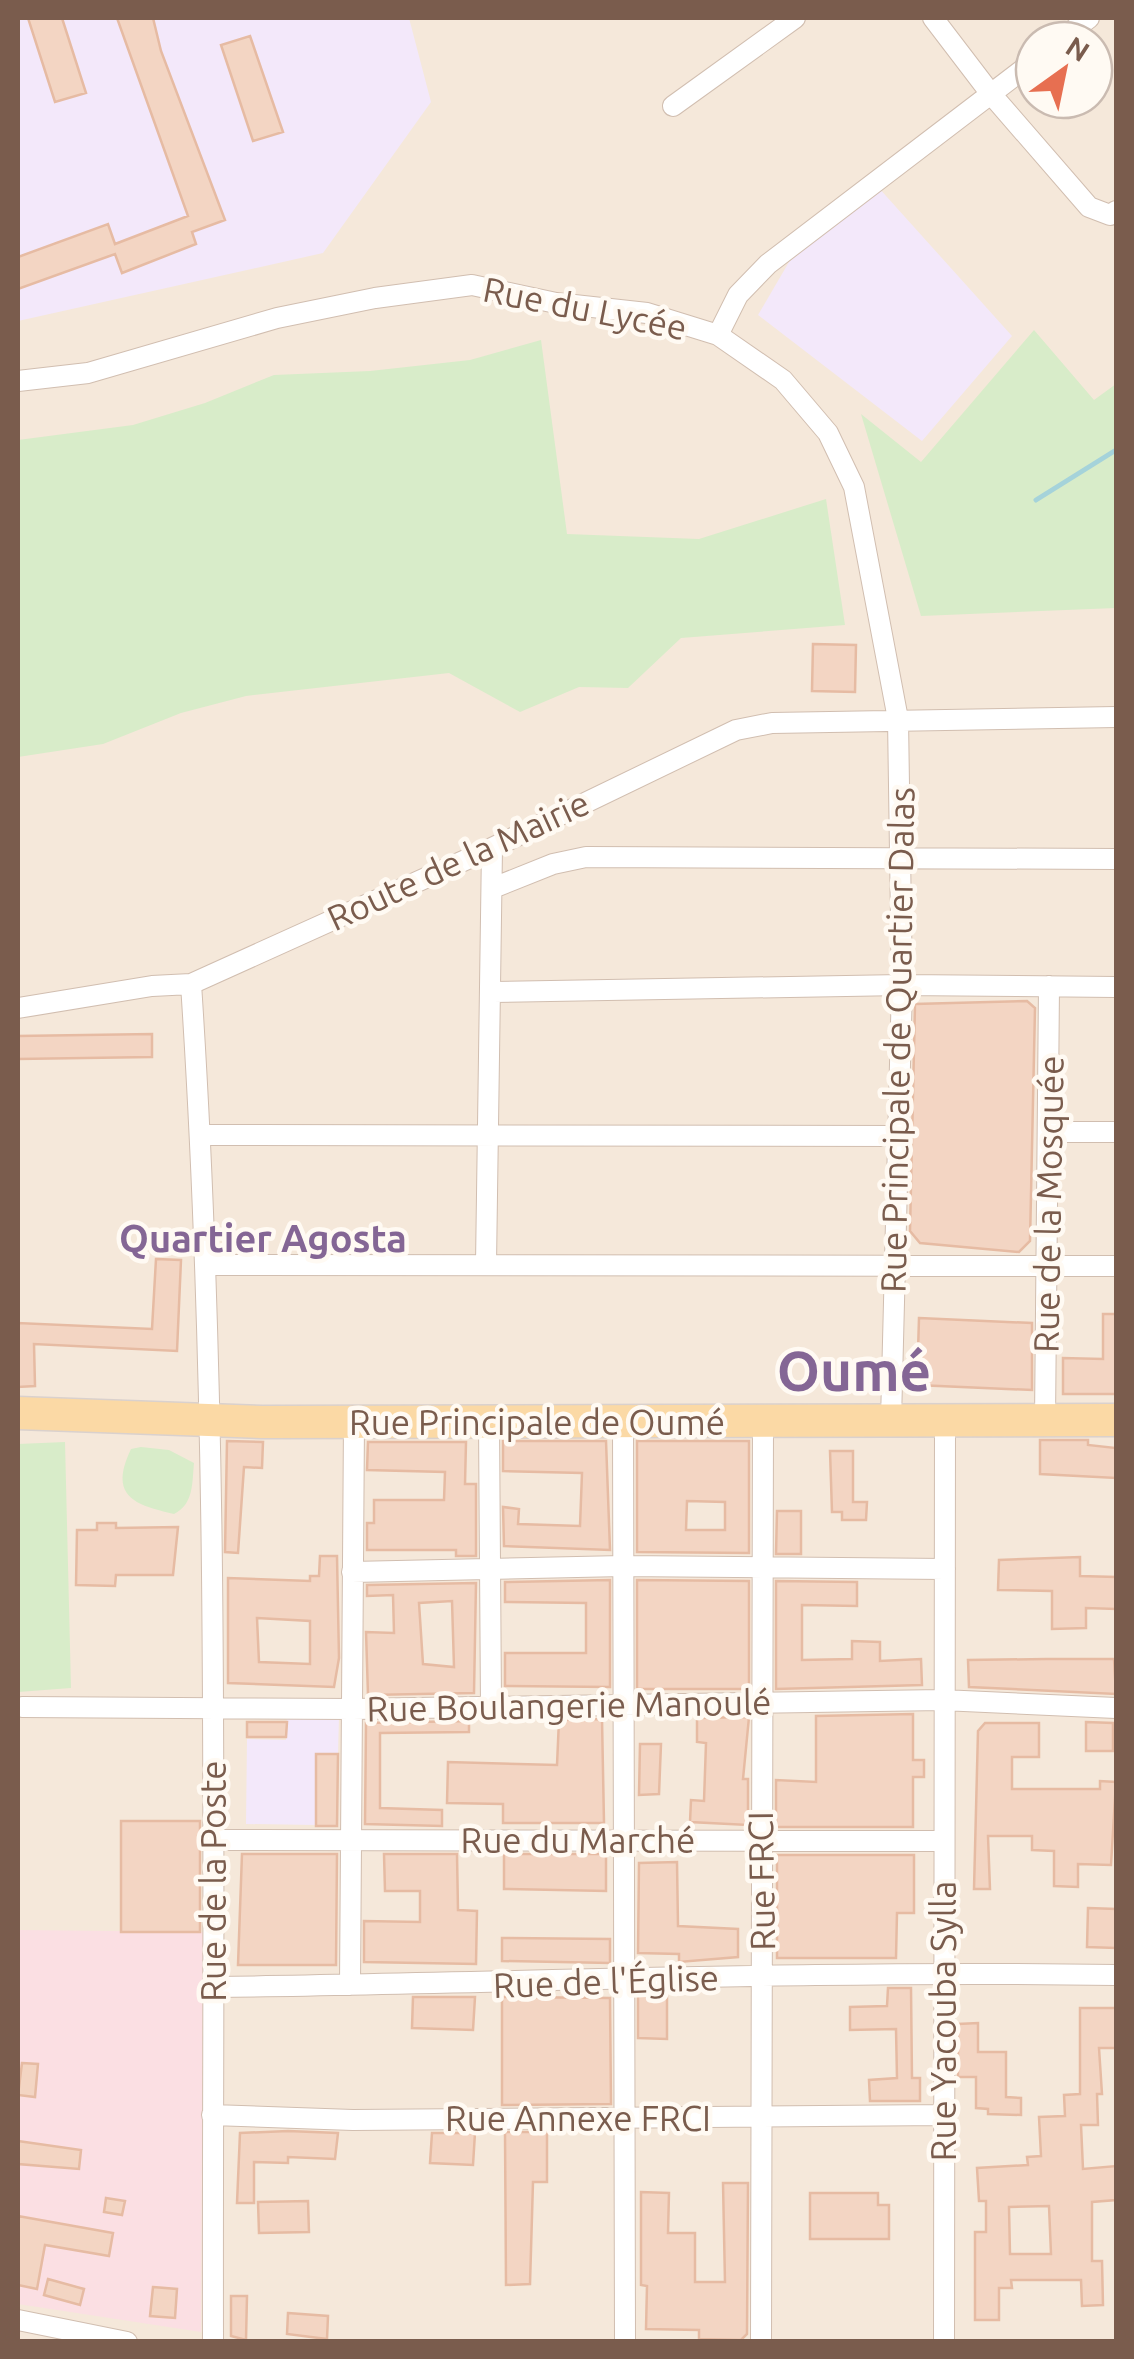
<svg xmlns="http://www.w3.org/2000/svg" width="1134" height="2359" font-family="Ubuntu,sans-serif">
	<rect width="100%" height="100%" fill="#fdf6ec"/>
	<path fill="#f5e8da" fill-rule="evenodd" d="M18,18H1116V2341H18ZM1034,40H1094V100H1034Z"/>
	<path fill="#f3e8fa" d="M18,18H409L431,102L323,253L18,321Z
		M878,187L1012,336L922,441L758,315L789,262Z
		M287,1716L339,1717L338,1754L316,1755V1825L246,1824L247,1739L286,1740Z"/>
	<path fill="#fbdfe3" d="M18,1930L203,1932L201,2332L18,2304Z"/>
	<path fill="#d8ecc9" d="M1034,330L1094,400L1116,384V608L921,616L861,414L921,462Z
		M541,340L567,534L699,539L826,499L845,625L681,638L628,688L579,687L520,712L449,673L246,696L181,713L103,744L18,757V440L133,425L205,403L274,375L370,371L470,360Z
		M65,1442L71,1688L18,1692V1444Z
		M141,1447L169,1450L194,1463C192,1483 194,1504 174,1514C135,1505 108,1497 131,1449Z"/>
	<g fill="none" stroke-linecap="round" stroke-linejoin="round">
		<path stroke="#a5d3da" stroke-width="5" d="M1036,500L1116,450"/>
	</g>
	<path fill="#f3d5c3" stroke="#e6bba3" stroke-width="2.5" fill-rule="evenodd" d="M28,18H62L86,93L55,102Z
		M117,18H153L161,51L225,220L192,232L196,244L122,273L115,254L18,289V257L108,224L115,244L188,216Z
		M250,36L283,132L253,141L221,45Z
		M813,644L856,645L855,692L812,691Z
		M1027,1001L1035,1008L1030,1241L1019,1252L920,1243L910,1231L915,1004Z
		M152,1034V1057L18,1059V1036Z
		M156,1259L181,1260L177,1351L34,1344L35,1386L18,1387V1323L152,1329Z
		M1103,1314H1116V1394H1063V1358L1103,1359Z
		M919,1318L1032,1323V1390L917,1385Z
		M1040,1440H1088V1445L1116,1448V1478L1040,1474Z
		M227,1441L263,1442L262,1468L244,1467L238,1553L225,1552Z
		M503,1441H606L610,1550L504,1546L503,1507L519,1509L518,1524L580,1526L582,1473L503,1471Z
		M637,1441H749V1553L637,1552ZM687,1501L725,1502V1530H686Z
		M368,1442H466L465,1484H476V1556H456V1550H367V1523H374V1500H444L445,1472L367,1470Z
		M830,1451H853V1502H867L866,1520H842V1512H832Z
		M777,1511H801V1554H776Z
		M97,1523H116V1528L178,1527L173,1575H116L115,1586L76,1585L77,1530H97Z
		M320,1556H337L339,1658L334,1687L228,1683V1578L310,1581V1576H319ZM257,1618L310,1621V1664L259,1662Z
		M1080,1557V1576L1116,1577V1609L1086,1608V1628L1052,1629V1591L998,1590L999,1560Z
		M610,1580V1687L505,1686V1653H586V1603L505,1602V1582Z
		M637,1580L749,1581V1689H637Z
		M776,1581L857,1582V1606L802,1605V1660L852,1659V1641L880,1642V1661L921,1659L922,1685L776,1689Z
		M476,1583L474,1693L368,1695L366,1632L394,1633L393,1595L367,1596V1585ZM452,1601L454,1667L423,1664L419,1603Z
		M1046,1659H1114L1116,1694L969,1687L968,1660Z
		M913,1714V1760H924V1777H913V1827H776V1780L816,1782V1716Z
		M749,1717L743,1779H748V1825L690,1822L691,1800L704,1801L706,1743L697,1742V1718Z
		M602,1719L604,1823H503V1804L447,1803L448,1762L557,1765L559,1720Z
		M469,1721V1732L380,1733V1808L442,1810V1826L365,1824L366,1723Z
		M247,1722H287L286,1737H247Z
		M1086,1722L1113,1723V1751H1086Z
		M985,1723H1039V1757H1012V1789H1100V1781L1116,1782L1111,1865L1078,1864V1887L1054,1886V1851L1032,1850V1836H988L990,1889H974L978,1731Z
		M640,1744H661L659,1794L639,1795Z
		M316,1754H338L337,1826H316Z
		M121,1821H200V1932H121Z
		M242,1854H337L336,1965H238Z
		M384,1854H457L458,1910L477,1911L476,1964L364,1962V1921L420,1922V1891H385Z
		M504,1854H606V1891L504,1889Z
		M777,1855H914V1913H897L896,1958H777Z
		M677,1862L678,1926L738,1929V1957L679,1962V1954L638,1953L639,1863Z
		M1088,1908L1116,1909V1948L1087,1947Z
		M502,1938L610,1939V1963L502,1961Z
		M888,1988H911L912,2078H920V2101H870L869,2080L897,2078L896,2029L850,2030V2007L887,2006Z
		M667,1991V2039L638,2038V1992Z
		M413,1997H475L473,2030L412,2028Z
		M502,1997L610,1998L611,2104L502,2105Z
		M1080,2008H1116V2048H1099L1102,2094H1097L1098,2125H1081L1083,2169L1116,2166V2200L1092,2202V2261H1102L1103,2305L1082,2306L1081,2280H1011L1012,2288H999V2320H975V2232H986V2201H979L977,2168L1028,2165L1027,2157L1041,2156L1039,2117L1065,2116L1064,2095L1080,2094ZM1049,2206L1051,2254H1010L1009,2207Z
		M978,2023V2052H1006V2097L1021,2098V2115L988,2114V2109L976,2108V2077H958V2024Z
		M22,2063L38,2064L35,2097L18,2095Z
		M288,2131L338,2133L335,2159L288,2157V2163L254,2162V2203H237L240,2133Z
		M505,2132H547V2182H533L530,2284L506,2285Z
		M432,2133H475L473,2165L430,2163Z
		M18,2141L81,2150L79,2169L18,2164Z
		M723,2183H748L747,2334L741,2340L699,2339V2330L646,2329L647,2286L641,2285V2192L669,2193L668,2233H695V2282H725Z
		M810,2193H878V2205H889V2239H810Z
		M106,2198L125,2201L122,2215L104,2212Z
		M308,2201L309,2232L259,2233L258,2202Z
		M18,2216L113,2233L109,2256L45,2245L37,2289L18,2285Z
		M48,2279L84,2289L80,2305L44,2295Z
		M153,2287L177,2289L175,2318L150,2316Z
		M231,2296H247L246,2340L231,2336Z
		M288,2313L328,2316L327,2339L287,2334Z"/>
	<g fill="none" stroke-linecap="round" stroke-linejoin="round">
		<g stroke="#d1beb0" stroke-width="22">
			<path id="street" d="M933,18L991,94L1089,207L1110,215L1116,211
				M1060,40L1089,18
				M673,106L795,18
				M718,335L738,295L768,264L1034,61
				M18,381L88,373L277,318L375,298L472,285L556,303L647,313L718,335L783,380L828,433L854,487L898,719L902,985L891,1421
				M493,888L553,864L586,857L1116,859
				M191,984C221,1436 212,1889 213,2342
				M493,992L902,985L1116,987
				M18,1008L152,986L191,984L492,848L736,730L772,723L1116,717
				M1050,1132H1116
				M201,1135L898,1136
				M486,1264L492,848
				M205,1265L1116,1266
				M1045,1421L1049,986
				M489,1422L491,1706
				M623,1423L625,2342
				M352,1572L623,1566L945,1569
				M22,1707L353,1709L942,1700L1116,1708
				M214,1840L942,1841
				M350,1985L354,1422
				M215,1987C515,1983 816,1970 1116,1975
				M212,2115L353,2120L944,2115
				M18,2320L127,2342
				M761,2342L763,1421
				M944,2342L945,1421"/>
		</g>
		<g stroke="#dad1cd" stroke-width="35">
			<path id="primary" d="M18,1413L262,1422L1116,1420"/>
		</g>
		<use href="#street" stroke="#fff" stroke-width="20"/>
		<use href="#primary" stroke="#fbd9a5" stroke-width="32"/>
	</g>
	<g text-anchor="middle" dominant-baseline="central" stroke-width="9" stroke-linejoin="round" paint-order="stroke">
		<g font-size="35" fill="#7a5c4d" stroke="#fffaf3">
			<text transform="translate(585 308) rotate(11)">Rue du Lycée</text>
			<text transform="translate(458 860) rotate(-25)">Route de la Mairie</text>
			<text transform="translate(897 1040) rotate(-89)">Rue Principale de Quartier Dalas</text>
			<text transform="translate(1048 1204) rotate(-89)">Rue de la Mosquée</text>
			<text x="537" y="1422">Rue Principale de Oumé</text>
			<text transform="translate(569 1705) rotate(-1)">Rue Boulangerie Manoulé</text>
			<text x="578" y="1840">Rue du Marché</text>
			<text transform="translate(213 1881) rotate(-90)">Rue de la Poste</text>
			<text transform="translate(761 1881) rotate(-91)">Rue FRCI</text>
			<text transform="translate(606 1981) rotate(-2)">Rue de l'Église</text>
			<text transform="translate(943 2021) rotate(-90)">Rue Yacouba Sylla</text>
			<text x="578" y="2118">Rue Annexe FRCI</text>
		</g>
		<g font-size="38" font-weight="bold" fill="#846695" stroke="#fffaf3">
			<text x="263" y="1238">Quartier Agosta</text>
		</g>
		<g font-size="55" font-weight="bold" fill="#846695" stroke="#fffaf3">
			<text x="854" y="1370">Oumé</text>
		</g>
	</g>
	<rect width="1134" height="2359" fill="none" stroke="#7a5c4d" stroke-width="40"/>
	<g transform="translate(1064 70) rotate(33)"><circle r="48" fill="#fffaf3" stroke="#cabbb1" stroke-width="2.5"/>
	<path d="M0-8L18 38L0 25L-18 38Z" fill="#e76f51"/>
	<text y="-15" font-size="28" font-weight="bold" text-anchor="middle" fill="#7a5c4d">N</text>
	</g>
</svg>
